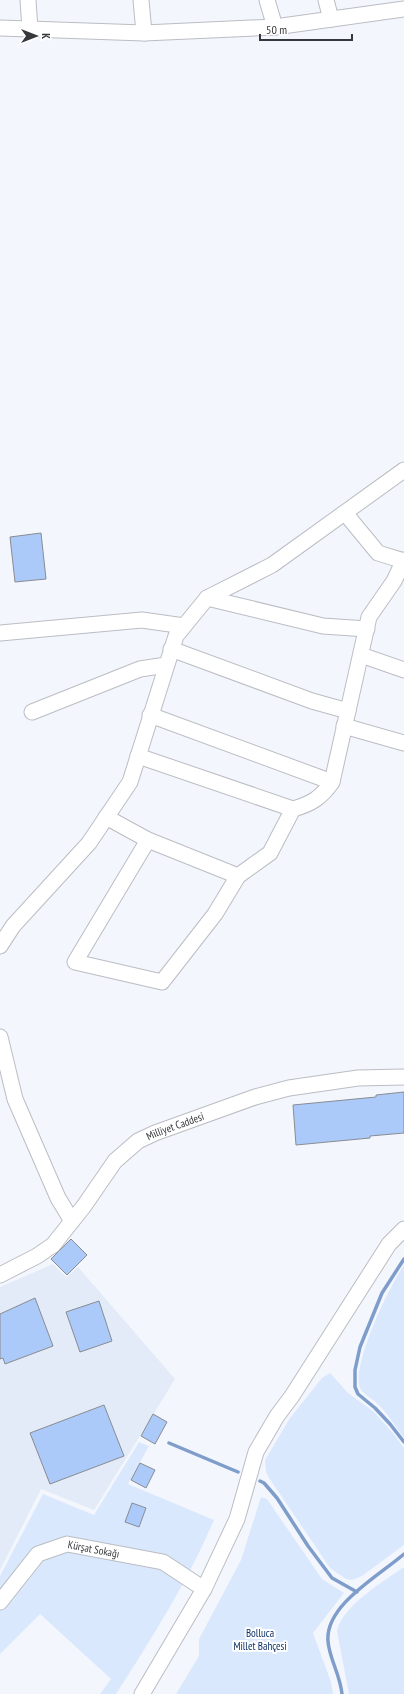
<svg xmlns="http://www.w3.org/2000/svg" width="404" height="1694" font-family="'PT Sans Narrow',sans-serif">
	<rect width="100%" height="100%" fill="#f3f7fd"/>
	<path fill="#e2ebf7" d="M53,1264L66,1277L78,1267L175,1379L94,1510L41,1489L0,1570V1287Z"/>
	<path fill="#dae8fd" d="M404,1265V1438C394,1425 386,1410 373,1400C369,1397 362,1393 360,1388C351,1365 390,1285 404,1265Z
		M330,1373L348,1393L373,1411L393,1433L404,1448V1545L362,1576L352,1580L346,1579L330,1568L269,1478L266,1472L265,1460L290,1418L322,1378Z
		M139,1442L149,1446L128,1484L214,1520C188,1581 152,1638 116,1694H100L111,1679L40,1614L0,1654V1576L43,1494L94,1515Z
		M261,1497L267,1499L322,1579L344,1593L313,1633L331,1682L333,1694H176L199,1656V1639L241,1560Z
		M404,1567V1694H349L337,1631C342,1606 384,1581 404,1567Z"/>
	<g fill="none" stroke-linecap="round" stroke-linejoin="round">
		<path stroke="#7f9dca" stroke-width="3.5" d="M404,1259L382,1293L360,1347L355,1370V1387L358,1394L375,1408L390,1424L404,1442
			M169,1443L238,1472
			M260,1481L264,1483L277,1498L308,1546L332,1578L357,1592
			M342,1694C340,1674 329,1658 328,1641C325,1605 380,1575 404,1554"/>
	</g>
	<path fill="#abcafa" stroke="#898c91" d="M41,533L46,579L15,582L10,537Z
		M404,1092V1133L370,1136V1138L296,1145L293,1105L376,1097V1095Z
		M71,1239L87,1255L67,1275L51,1259Z
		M35,1298L53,1346L5,1364L3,1358L0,1359V1314Z
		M99,1301L112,1341L80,1352L66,1312Z
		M104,1405L124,1456L50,1484L30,1433Z
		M153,1414L167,1422L155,1444L141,1436Z
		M140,1463L155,1470L146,1488L131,1480Z
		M132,1503L146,1508L139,1527L125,1522Z"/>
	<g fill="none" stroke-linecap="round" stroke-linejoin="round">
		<g stroke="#babdc3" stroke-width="17">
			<g id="minor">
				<path d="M28,0L30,29"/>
				<path d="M141,0L144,33"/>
				<path d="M267,0L275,27"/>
				<path d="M326,0L331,19"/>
				<path d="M0,28L144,33L275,27L404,9"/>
				<path d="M345,513L378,553L404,561"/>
				<path d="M207,598L323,626L367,629"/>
				<path d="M0,633L142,620L184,626"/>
				<path d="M171,649L312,701L348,711"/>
				<path d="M361,655L404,670"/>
				<path d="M32,712L140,669L166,665"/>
				<path d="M150,715L332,782"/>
				<path d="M344,726L404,743"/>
				<path d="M138,756L293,809C311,804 321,798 332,782L369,617L394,581L404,560"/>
				<path d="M106,817L148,840L238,876"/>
				<path d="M148,840L75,962L162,982L215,914L238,876L270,853L293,809"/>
				<path d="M0,946L13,926L89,843L130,782L176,636L207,598L272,565L404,470"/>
				<path d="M0,1037L15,1099L58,1198L72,1221"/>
				<path id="s1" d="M0,1275L37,1256L53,1245L84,1206L115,1161L138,1141L155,1133L255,1097L289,1088L358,1078L404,1077"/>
				<path id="s2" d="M0,1602L38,1554L67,1544L163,1562L204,1589"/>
				<path d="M142,1694L204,1589L237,1519L256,1452L277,1416L292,1396L389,1244L404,1229"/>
			</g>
		</g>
		<use href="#minor" stroke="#fff" stroke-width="15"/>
	</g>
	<g text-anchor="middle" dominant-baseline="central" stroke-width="4" stroke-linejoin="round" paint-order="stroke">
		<g font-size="11" fill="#37383b" stroke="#fff">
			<text stroke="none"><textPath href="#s1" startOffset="236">Milliyet Caddesi</textPath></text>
			<text stroke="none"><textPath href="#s2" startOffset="119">Kürşat Sokağı</textPath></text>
		</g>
		<g font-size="11" fill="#0d3269" stroke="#fff">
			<text x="260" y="1633">Bolluca<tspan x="260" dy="13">Millet Bahçesi</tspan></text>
		</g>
	</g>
	<g transform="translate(36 36) rotate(90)" stroke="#ffffff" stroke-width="3" paint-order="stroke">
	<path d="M0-3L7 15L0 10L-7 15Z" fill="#37383b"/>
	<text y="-6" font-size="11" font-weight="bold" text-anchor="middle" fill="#37383b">K</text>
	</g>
	<path d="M260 34v6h92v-6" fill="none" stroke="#37383b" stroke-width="2"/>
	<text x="266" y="34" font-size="12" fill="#37383b" stroke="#ffffff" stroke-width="3" paint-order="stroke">50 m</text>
</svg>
